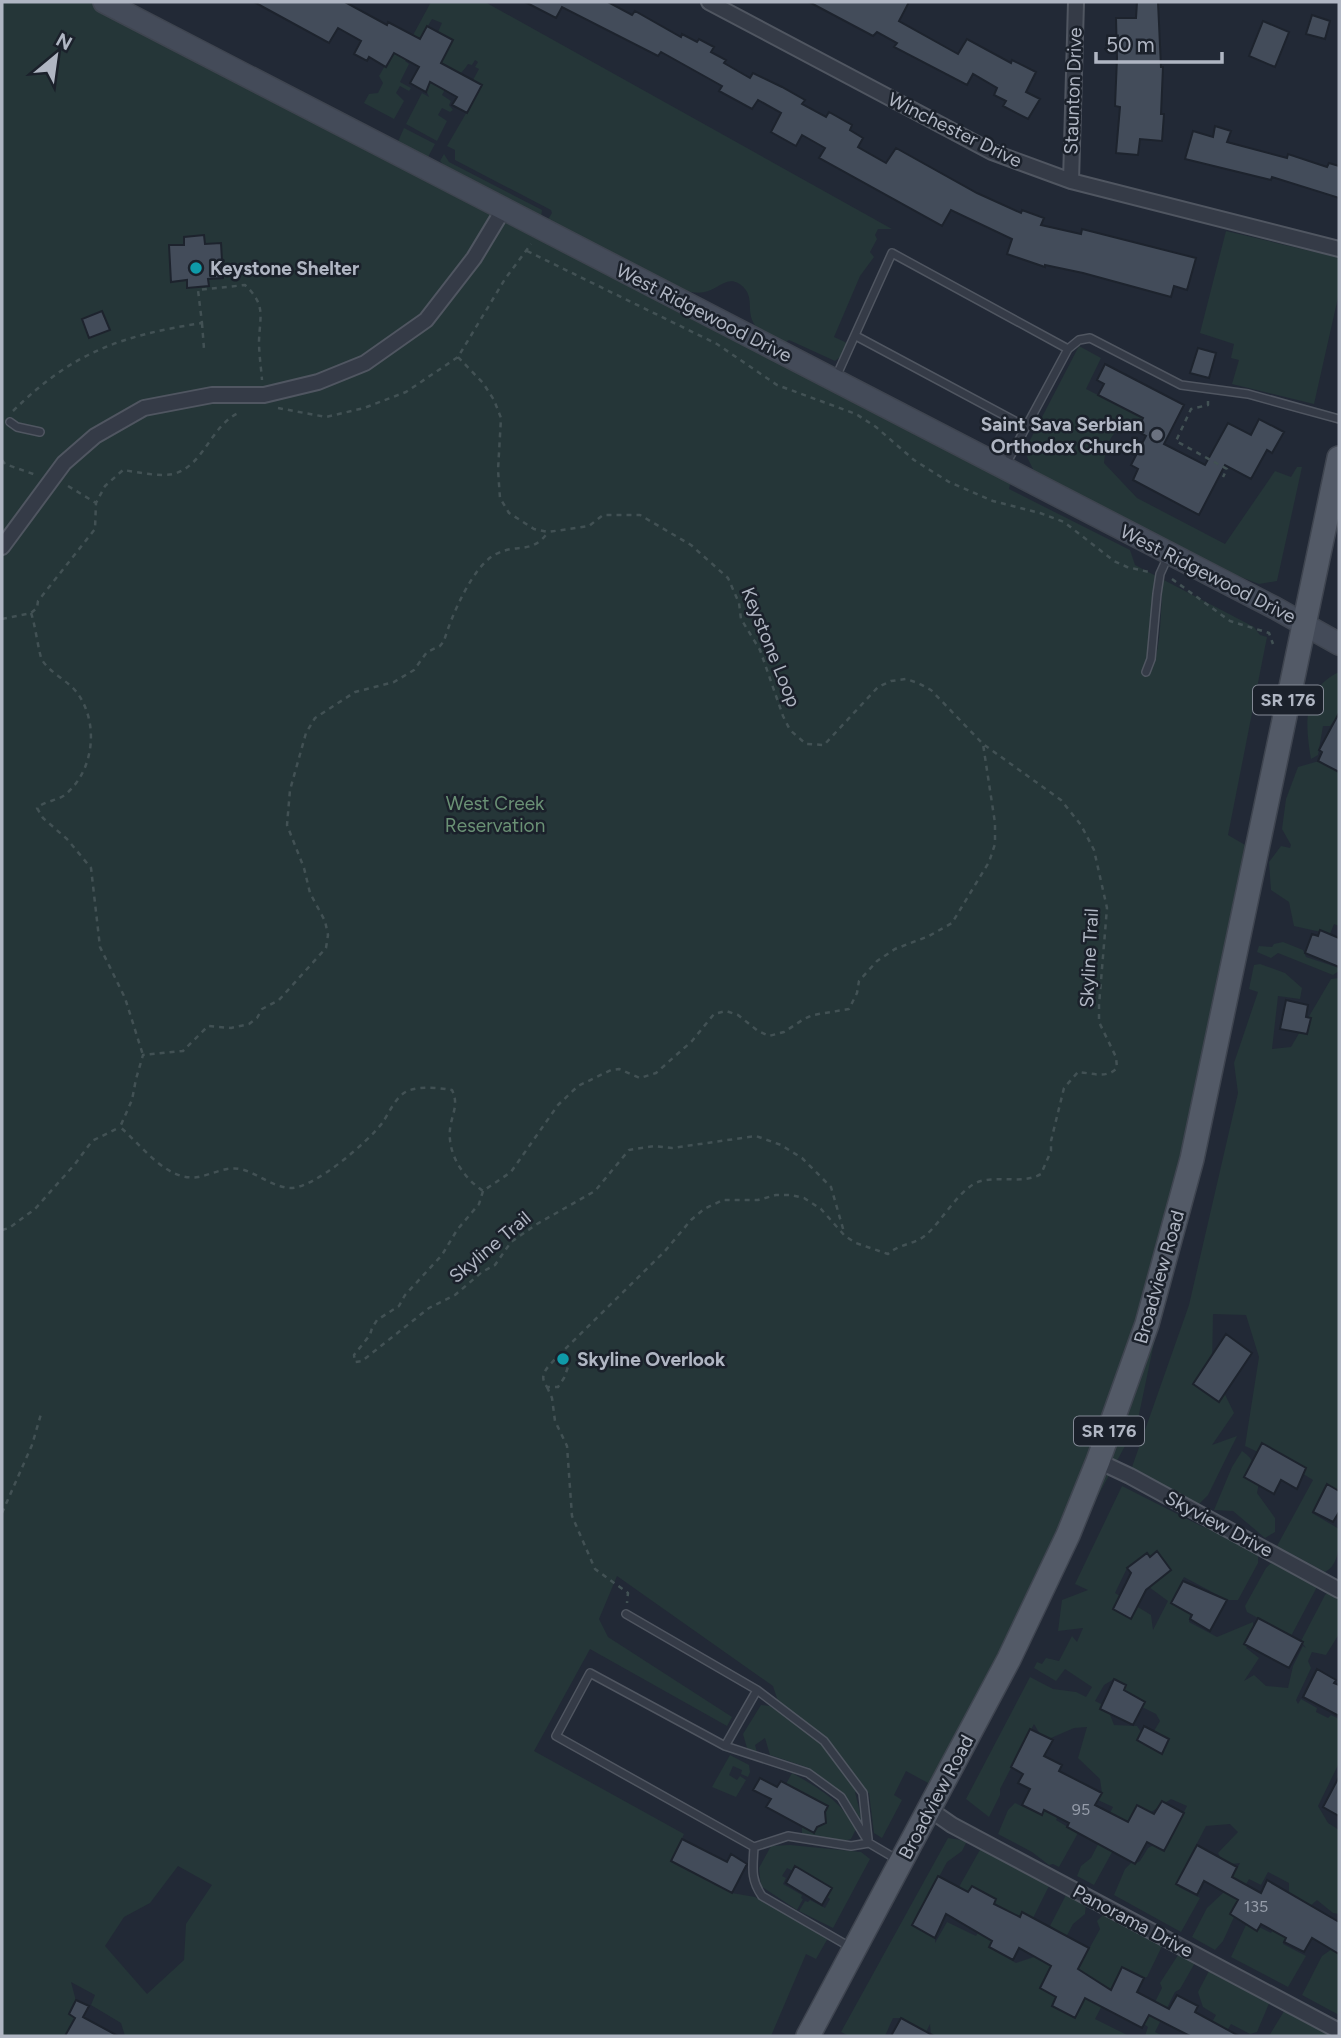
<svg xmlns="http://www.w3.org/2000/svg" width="1341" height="2038" font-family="Figtree,sans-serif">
	<rect width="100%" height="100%" fill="#222936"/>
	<path fill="#253638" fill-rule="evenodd" d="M2,2H98L1012,475L1009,489L1130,550L1135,565L1254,627L1260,635L1267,637L1228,835L1257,852L1137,1424L1009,1659L941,1790L906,1771L894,1795L902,1800L882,1838L874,1833L869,1793L855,1792L862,1821L843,1793L809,1768L770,1755L765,1738L755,1745L757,1752L747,1748L743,1734L761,1705L770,1706L776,1710L780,1707L773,1686L617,1576L599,1619L608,1637L732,1717L727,1726L590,1649L534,1751L684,1834L671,1862L732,1893L755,1897L828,1938L816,1959L806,1954L771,2036H125L121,2023L91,2005L95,1995L71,1982L76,2001L70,2014L75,2018L65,2036H2ZM1153,592L1162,596C1160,623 1161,651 1149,675L1142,672L1147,661ZM178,1866L212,1885L186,1924L184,1960L147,1994L105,1946L124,1917L150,1903Z
		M431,2H485L892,229H878L875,235L877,239L870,252L874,257L860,276L834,337L847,343L840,357L835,361L789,340L783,344C773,338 758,333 753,322C746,307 756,294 738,283C727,277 718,288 708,291C697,295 686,291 676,288L547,221L552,213L551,210L455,160V150L447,146L482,86L473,80L479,69L475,67L478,62L475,60L472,65L468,64C461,76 448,82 442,95L451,101L449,105L453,110L450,112L442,108L438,115L447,121L437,141L406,124L422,93L429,97L426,90L453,40L438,32L442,23L432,19L410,57L405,61L409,64L400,82L411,88L409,91L400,86L396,93L404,101L394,119L364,103L369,94L378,93L383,83L379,76L404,33L412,37Z
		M404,128L435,144L427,159L397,144Z
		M444,154L449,162L542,210L541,218L447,169L440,161Z
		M1226,231L1336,257L1339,260V293L1314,404L1232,384L1239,360L1231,358L1234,344L1200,333Z
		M1079,346L1101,358L1086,389L1143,418C1137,424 1135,423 1127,425C1110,431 1106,447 1104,463L1137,498L1225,544L1275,471L1291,477L1297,467H1302L1277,581L1259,584L1238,576L1035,473L1027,457L1028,444Z
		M1339,672V722L1335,720L1330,726H1323L1318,755L1311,759C1305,724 1302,690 1339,672Z
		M1339,758V926L1334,924L1330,934L1294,926L1289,902L1271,890L1269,862L1281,846L1290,848L1291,845L1282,829L1286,799L1298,767L1326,759Z
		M1283,942L1303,950L1306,957L1339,968V971L1333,975L1278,953L1271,958L1257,952L1259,946L1272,947L1274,944Z
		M1260,964L1285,973L1302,988L1300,999L1278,996L1272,1049L1291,1047L1331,979L1339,978V1495L1326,1487L1312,1513L1339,1529C1339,1544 1340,1564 1325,1572L1277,1546L1313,1480L1295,1469L1245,1446L1259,1357L1246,1315L1213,1314L1212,1368L1234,1413L1212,1445L1237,1436L1208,1495L1198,1505L1132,1467L1189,1305L1238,1093L1234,1063L1258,992L1249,989L1254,965Z
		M1242,1451C1257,1461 1261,1477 1257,1493L1275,1518V1532L1265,1538L1233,1511L1214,1510L1232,1467Z
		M1122,1486L1203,1527L1207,1525L1250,1546L1251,1551L1258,1555V1563L1238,1600H1227L1184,1577L1171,1602L1190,1614L1189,1622L1217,1637L1253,1622L1254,1638L1246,1648L1259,1658L1244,1681L1254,1675L1266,1686L1288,1688L1293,1666L1303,1646L1306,1648L1301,1641L1325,1595L1329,1592L1339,1598V1634L1326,1655L1312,1652L1308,1661L1311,1668L1296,1700L1298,1704L1301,1699L1317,1708L1316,1712L1328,1718L1331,1715L1339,1719V1763L1318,1806L1328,1823L1339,1830V1914L1333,1913L1317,1900L1308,1908L1303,1906L1283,1944L1306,1956L1288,1987L1231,1957L1246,1925L1256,1930L1259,1927L1271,1933L1289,1898V1883L1268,1872L1261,1885L1249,1879L1230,1914L1234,1917L1223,1941L1215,1950L1192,1937L1207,1908L1224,1892L1240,1863L1224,1865L1218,1853L1238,1832L1230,1824L1206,1826L1185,1866L1186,1875L1179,1887L1200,1898L1181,1932L1114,1895L1125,1869L1132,1862L1135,1864L1140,1861L1148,1848L1161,1841L1168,1844L1187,1806L1171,1799L1145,1816L1133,1814L1094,1885L1077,1876L1081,1866L1091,1858L1112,1817L1109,1815L1113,1807L1098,1800L1102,1793L1100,1779L1078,1758L1087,1727L1074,1728L1044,1741L1034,1724L1000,1789V1795L989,1817L966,1799L1030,1677L1053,1689L1076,1692L1086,1697L1092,1687L1065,1669L1056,1681L1034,1668L1037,1662L1042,1664L1046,1658L1059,1661L1072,1636L1077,1642L1083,1628L1058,1631L1062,1600L1088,1590L1075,1584ZM1157,1551L1171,1570L1149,1587L1168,1601L1153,1630L1151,1615L1115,1593L1127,1568L1147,1554L1150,1557ZM1114,1679L1125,1684L1124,1690L1144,1701L1142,1707L1156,1714L1160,1721L1154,1731L1169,1739L1162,1754L1146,1746V1739L1137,1726L1114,1725L1107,1707L1095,1701L1104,1685Z
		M1272,1562L1318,1585L1291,1636L1247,1612L1245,1606L1266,1568Z
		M730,1755L749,1765L750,1772L748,1777L741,1774L742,1770L733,1766L729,1775L737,1780L740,1776L746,1780L736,1797L712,1787Z
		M792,1773C819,1788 841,1801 856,1829L851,1839L844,1841L802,1836V1827L814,1833L817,1827L826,1823L825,1812L828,1806L786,1784Z
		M1076,1784L1056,1820L1078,1833L1059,1867L1053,1864L1049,1865L1032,1852L998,1834L1008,1810L1015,1803L1042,1815L1051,1796Z
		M948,1838L967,1841L962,1851L947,1862L913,1925L935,1938V1943L947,1922L976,1936L996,1899L972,1886L968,1892L959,1887L981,1848L1050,1884L1033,1918L1022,1913L1020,1917L1008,1911L989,1947L1016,1963L1034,1957L1067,1893L1086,1903L1085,1914L1073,1924L1039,1988L1056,1997L1052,2006L1074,2018L1094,1980L1078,1969L1100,1929L1097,1921L1105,1913L1163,1944L1147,1977L1144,1978L1122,1967L1095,2019L1129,2036H931L930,2024L926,2032L901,2018H893L885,2036H849L841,2032Z
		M790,1845L861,1852L870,1859L833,1928L799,1911L805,1901L808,1902L810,1900L825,1908L830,1899L827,1897L832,1888L796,1866L793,1871L787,1868L782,1876L786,1878L783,1884L802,1895L801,1898L803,1899L797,1910L761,1886L759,1868L771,1846Z
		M1339,1944V2015L1302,1995L1322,1956Z
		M1180,1952L1196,1961L1180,1989L1175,1992L1155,2032L1163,2036H1145L1148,2027L1144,2024L1162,1988L1160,1983Z
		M1210,1969L1270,2001L1257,2032L1250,2034L1231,2024L1224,2036H1204L1216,2015L1203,2007L1198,1992Z
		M1286,2008L1339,2036H1269Z"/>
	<path fill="#434c5a" stroke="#1d232d" stroke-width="2" d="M254,2H345L387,25L388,22L420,39L427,26L453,40L441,63L482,85L467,113L452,105L457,97L430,82L426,92L410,83L419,67L394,53L386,67L369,57L367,61L354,54L361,41L338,28L329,43Z
		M525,2H608L632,15L635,11L681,37L682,34L697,42L699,39L714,47L711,52L726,60L724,63L750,78L753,73L782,87L805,100L802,104L826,117L829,112L852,125L850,130L863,138L858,147L886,163L896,148L977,193L1021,213L1022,210L1044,218L1041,225L1081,234L1082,229L1196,258L1187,290L1174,286L1171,297L1083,273L1045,265V267L1007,254L1012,239L951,210L942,226L819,158L825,148L802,135L796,146L771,132L781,113L758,100L752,109L719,91L722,86L661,52L658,56L562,7L556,18Z
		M809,2H909L899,21L958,54L967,39L1011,63L1012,60L1036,72L1026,92L1040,99L1028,119L1003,106L1006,101L994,95L997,88L973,74L967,85L894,47L897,43L877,32L873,36Z
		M1137,2H1158L1161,67H1163L1161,114H1164L1162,141L1140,139L1138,155L1116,153L1120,107L1115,106L1117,58L1116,18H1136Z
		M1312,15L1330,21L1325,39L1306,34Z
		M1263,21L1289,32L1275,67L1249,56Z
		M1215,126L1231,131L1227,142L1287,158L1288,154L1327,167L1329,163L1339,166V198L1272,177L1271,180L1185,159L1193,131L1213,137Z
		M204,235L205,244L221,243L223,278L208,279L209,286L187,288V280L171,282L169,245H184V237Z
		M102,311L110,330L89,338L82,319Z
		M1198,348L1216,353L1209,378L1190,373Z
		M1105,364L1184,405L1164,444L1205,465L1228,423L1251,435L1259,419L1284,432L1272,453L1267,450L1251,479L1225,465L1199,515L1133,480L1138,469L1131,465L1146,436L1137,431L1143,418L1098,395L1104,384L1097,380Z
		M1339,713V772L1318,761L1322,752L1319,750Z
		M1320,930L1339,938V967L1305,953L1312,934L1318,936Z
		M1286,1000L1308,1005L1306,1017L1311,1018L1307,1034L1280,1029Z
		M1226,1334L1252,1353L1219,1402L1193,1384Z
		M1262,1443L1306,1468L1297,1489L1281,1480L1274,1494L1244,1477Z
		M1327,1484L1339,1491V1512L1333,1522L1313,1512Z
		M1157,1551L1171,1570L1146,1590L1131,1619L1113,1609L1131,1573L1127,1568L1147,1553L1150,1557Z
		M1183,1581L1227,1600L1210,1631L1190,1619L1192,1615L1171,1603Z
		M1258,1618L1303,1642L1289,1668L1244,1644Z
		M1317,1669L1336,1680L1334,1683L1339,1685V1716L1303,1697Z
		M1114,1679L1126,1685L1124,1690L1145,1702L1133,1725L1100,1709Z
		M1144,1726L1169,1739L1162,1754L1137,1740Z
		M1030,1729L1053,1740L1044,1756L1062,1765L1059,1771L1102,1793L1095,1805L1128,1822L1137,1805L1154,1814L1162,1801L1184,1813L1164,1851L1147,1842L1135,1864L1067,1827L1069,1823L1044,1810L1042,1815L1022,1805L1030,1789L1018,1783L1023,1774L1011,1767Z
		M1339,1777V1816L1323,1807Z
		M760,1778L777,1787L781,1781L828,1806L825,1812L826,1823L817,1827L814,1833L766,1807L771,1799L753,1790Z
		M682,1839L727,1862L731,1854L747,1864L732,1893L671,1861Z
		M1197,1845L1237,1867L1232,1877L1261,1893L1267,1880L1339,1922V1954L1312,1938L1304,1952L1284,1942L1286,1938L1261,1924L1257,1931L1230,1914L1238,1900L1204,1881L1197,1895L1176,1884Z
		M795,1866L832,1888L822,1905L786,1883Z
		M938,1876L968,1892L972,1886L996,1899L994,1904L1020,1917L1022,1912L1089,1948L1078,1969L1111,1990L1122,1967L1144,1978L1137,1992L1169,2009L1177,1995L1198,2006L1195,2012L1239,2036H1190L1149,2015L1142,2028L1085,1998L1075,2018L1052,2006L1056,1997L1040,1988L1051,1966L1019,1948L1013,1960L989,1947L992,1941L946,1914L935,1938L912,1925Z
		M76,2000L89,2006L83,2017L118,2036H65L75,2018L69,2014Z
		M901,2018L934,2036H891Z"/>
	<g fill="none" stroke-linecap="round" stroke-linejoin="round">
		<g stroke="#505661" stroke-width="10">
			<path id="lane" d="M856,336L1026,427
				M836,377L892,253L1068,349
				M10,422L17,427L40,432
				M1005,466L1068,349L1079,340L1090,338L1181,385L1248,394L1339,419
				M1146,672L1151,659L1157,594L1160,574L1169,554
				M626,1614L757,1690L725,1746
				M757,1690L824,1741L863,1793L868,1839
				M869,1843L851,1846L788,1836L754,1847L556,1736L590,1673L725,1746L808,1773L841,1797L869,1843L898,1860
				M754,1847C753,1867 750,1879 762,1896L850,1947"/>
		</g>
		<g stroke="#505661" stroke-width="18">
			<path id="street" d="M709,2L992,152L1071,181L1339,249
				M1071,181L1076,2
				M2,547L64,463L95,436L144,408L212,395H264L318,382L365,363L426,320L474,258L503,210
				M1098,1461L1130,1476L1339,1590
				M929,1809L952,1825L1339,2031"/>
		</g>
		<g stroke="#3f4550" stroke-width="24">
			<path id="secondary" d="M104,2L1275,608L1339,644"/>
		</g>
		<g stroke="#3f4550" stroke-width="26">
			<path id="primary" d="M808,2036L1009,1659L1068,1535L1098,1461L1147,1324L1192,1159L1339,458"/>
		</g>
		<path stroke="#425154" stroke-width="2.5" stroke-dasharray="5 5" stroke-linecap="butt" d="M527,251L717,344L777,385L856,414L876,427L914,460L949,482L993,501L1040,513L1064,522L1114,561L1127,567L1149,572
			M202,323L204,349
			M458,357L483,383L494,400L501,418L498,470L500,498L509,513L534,529L548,532L589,526L603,515H640L691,545L728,578L739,603L741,619L760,650L783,716L790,730L806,744L824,745L878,687L891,681L906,679L918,683L931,690L983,744L995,823V844L989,862L952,923L929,936L895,949L877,961L859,981L857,993L849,1009L813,1015L804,1019L784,1032L769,1036L758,1031L738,1015L726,1011L714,1014L692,1041L656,1073L640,1078L619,1069L611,1070L578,1086L558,1105L511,1172L483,1191C461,1176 445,1150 451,1123C454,1110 458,1103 452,1090C439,1088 423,1086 410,1090C397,1094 390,1111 383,1122C369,1141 313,1190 289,1188C270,1186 256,1172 240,1169C226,1166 211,1175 198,1177C166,1182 141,1144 120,1127L132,1100L136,1079L143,1055L183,1051L208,1026L231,1028L249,1024L257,1018L262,1009L279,1000L326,948L328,935L325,921L310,893L304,868L287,825L290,790L306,733L315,718L355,692L394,682L414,670L427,652L440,646L444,641C451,617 473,565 496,554C517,543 532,555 548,532
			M1208,401V405L1191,409L1176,441L1227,469L1223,477
			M278,408L326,417L364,408L406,392L458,357L505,279L531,244
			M13,411C73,352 120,336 202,323L198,290L245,285C266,305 260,315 259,341C259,354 261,367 262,380
			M2,460L5,464L36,475
			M68,486L96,503
			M1172,579L1230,621L1269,633L1273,644
			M31,613C35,623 39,655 42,660C51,674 69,681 78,694C99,724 94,770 66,794C58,801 46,800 37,808L43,818L67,839L91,868L100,947L125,998L143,1055
			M2,619L31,613L37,608L38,601L95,529L96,503L105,486L123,470C137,472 158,477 173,474C205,466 211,423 241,412
			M483,1191L479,1204L457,1230L442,1255L405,1295L399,1306L377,1320L372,1328L370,1335L354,1355L355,1362L362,1361L429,1308L455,1295L482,1272L495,1265L511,1242L537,1224L595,1191L629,1150L654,1146L672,1148L756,1136L781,1145L802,1158L831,1187L844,1232
			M2,1230L9,1228L35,1209L75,1164L92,1141L120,1127
			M563,1359L568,1367L564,1378L558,1387H547C538,1375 547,1368 556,1358L665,1251L691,1220L704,1209L723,1200H758L776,1195H791L804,1198L821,1209L845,1236L856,1243L888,1254C900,1243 915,1245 927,1234C942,1221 961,1186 981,1181C1001,1176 1024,1184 1041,1174L1051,1151V1141L1064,1088L1078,1072C1091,1073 1107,1079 1117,1068L1116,1057L1099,1022V1005L1107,908L1094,850L1081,825L1061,800L983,744
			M547,1387L552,1398L555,1421L567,1446L572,1516L595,1569L628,1593L627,1603
			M2,1513L32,1445L41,1414"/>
		<use href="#lane" stroke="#353b47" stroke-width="7"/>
		<use href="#street" stroke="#353b47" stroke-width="14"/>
		<use href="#secondary" stroke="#444b59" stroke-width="21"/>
		<use href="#primary" stroke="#535a67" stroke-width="23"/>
	</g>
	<g fill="#0f9aa8" stroke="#1b212b" stroke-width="2.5">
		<circle cx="196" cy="268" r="7"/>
		<circle cx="563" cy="1359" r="7"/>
	</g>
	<circle fill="#6b7280" stroke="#1b212b" stroke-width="2.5" cx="1157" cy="435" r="7"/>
	<g text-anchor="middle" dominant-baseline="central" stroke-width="5" stroke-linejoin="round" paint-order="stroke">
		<g font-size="16" fill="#959ca9">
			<text x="1081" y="1809">95</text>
			<text x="1256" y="1906">135</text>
		</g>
		<g fill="#1b212b" stroke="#838995" stroke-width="2">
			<rect x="1253" y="685.5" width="70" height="29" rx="5"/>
			<rect x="1074" y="1416.5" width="70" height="29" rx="5"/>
		</g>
		<g font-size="18" font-weight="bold" fill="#b0b6c3">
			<text x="1288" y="700">SR 176</text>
			<text x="1109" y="1431">SR 176</text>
		</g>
		<g font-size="19" fill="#b0b6c3" stroke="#1b212b">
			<text transform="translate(1073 91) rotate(-88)">Staunton Drive</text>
			<text transform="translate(955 130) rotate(26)">Winchester Drive</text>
			<text transform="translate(704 313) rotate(27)">West Ridgewood Drive</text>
			<text transform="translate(1208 574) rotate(27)">West Ridgewood Drive</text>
			<text transform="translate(771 647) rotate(68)">Keystone Loop</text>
			<text transform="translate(1089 958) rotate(-87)">Skyline Trail</text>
			<text transform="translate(490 1247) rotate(-40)">Skyline Trail</text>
			<text transform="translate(1159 1277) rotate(-74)">Broadview Road</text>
			<text transform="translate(1219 1524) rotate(28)">Skyview Drive</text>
			<text transform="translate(936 1797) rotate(-62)">Broadview Road</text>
			<text transform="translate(1133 1921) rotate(28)">Panorama Drive</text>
		</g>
		<g font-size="19" font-weight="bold" fill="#b0b6c3" stroke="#1b212b" text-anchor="start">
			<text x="210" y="268">Keystone Shelter</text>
			<text x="1143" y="424" text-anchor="end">Saint Sava Serbian<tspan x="1143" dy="22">Orthodox Church</tspan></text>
			<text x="577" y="1359">Skyline Overlook</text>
		</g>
		<g font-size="19" fill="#6a9175" stroke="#1b212b">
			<text x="495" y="803">West Creek<tspan x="495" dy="22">Reservation</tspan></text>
		</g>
	</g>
	<rect width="1341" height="2038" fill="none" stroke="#b0b6c3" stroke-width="7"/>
	<g transform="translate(56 56) rotate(29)" stroke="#1b212b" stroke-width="5" paint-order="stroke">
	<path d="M0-5L12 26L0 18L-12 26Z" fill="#b0b6c3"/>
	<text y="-10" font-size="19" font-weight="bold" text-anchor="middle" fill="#b0b6c3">N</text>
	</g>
	<path d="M1096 52v10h126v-10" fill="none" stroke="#b0b6c3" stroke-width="3.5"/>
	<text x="1106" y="52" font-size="21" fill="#b0b6c3" stroke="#1b212b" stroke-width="5" paint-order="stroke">50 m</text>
</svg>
